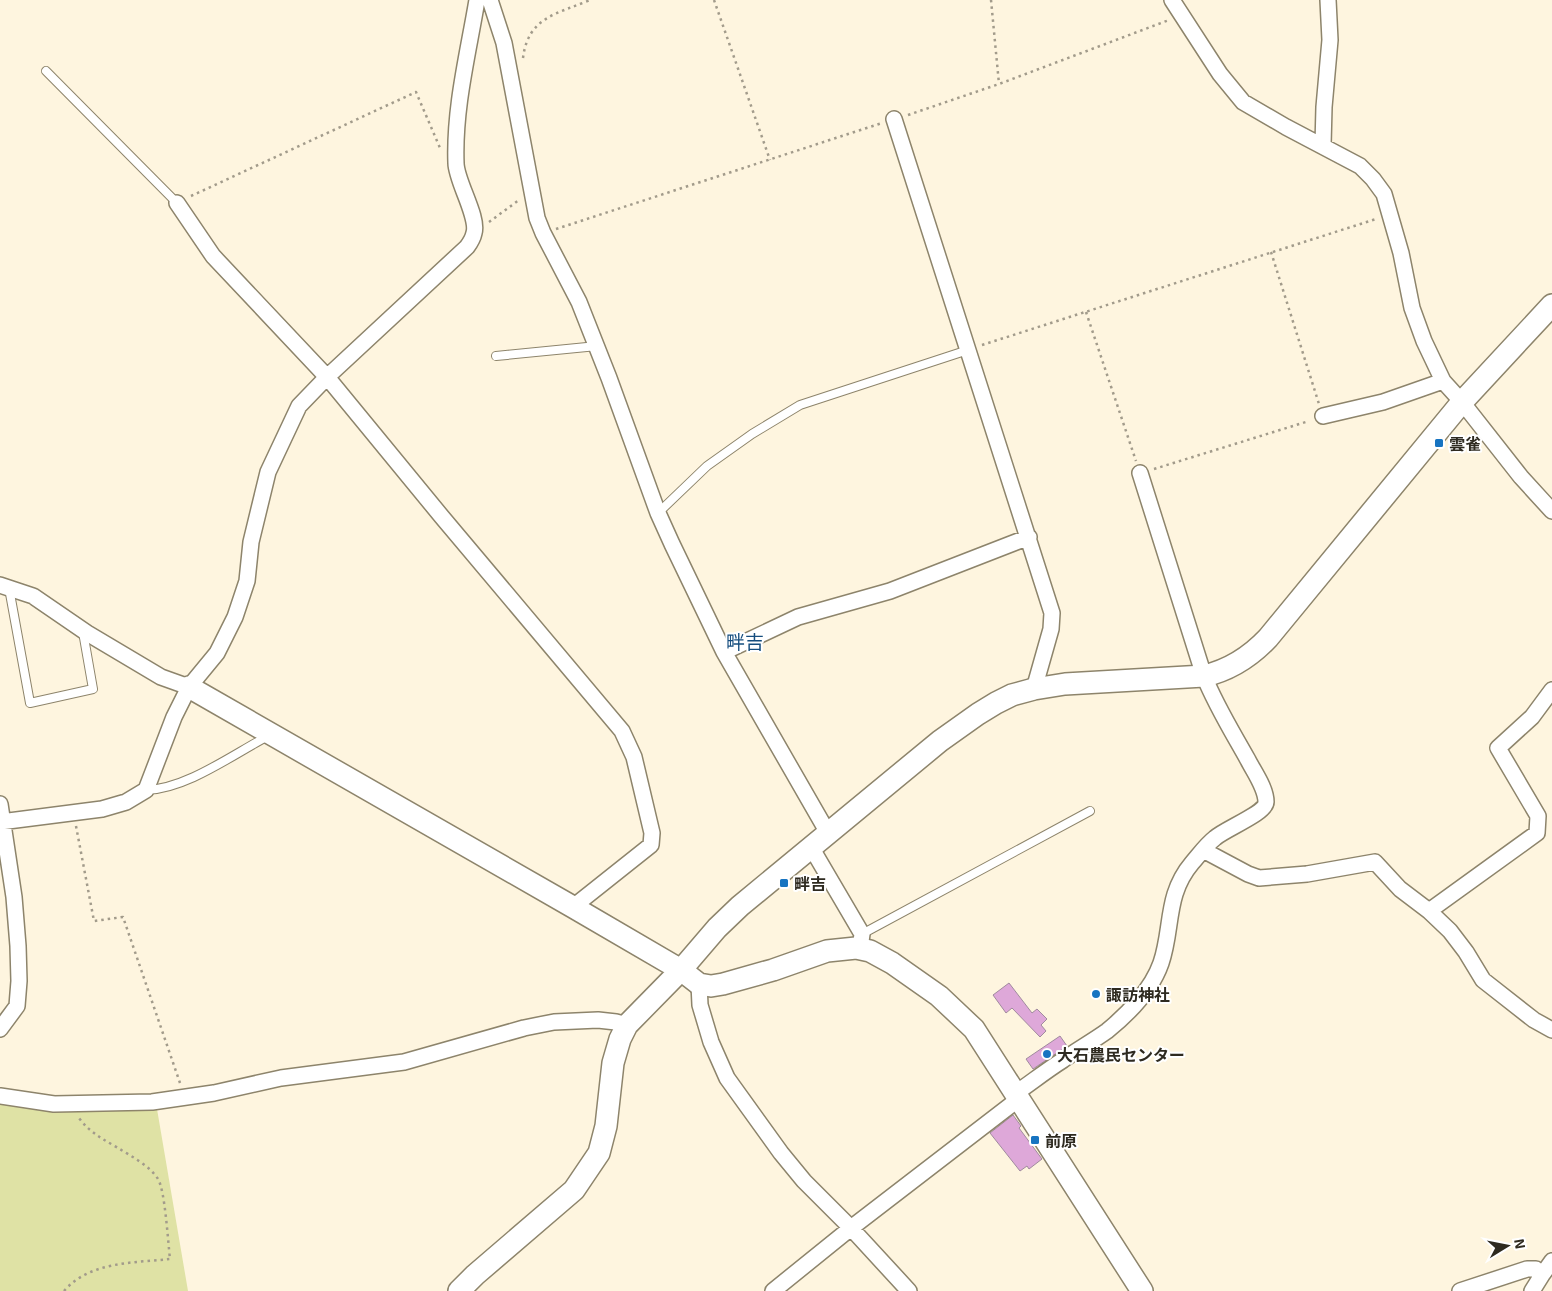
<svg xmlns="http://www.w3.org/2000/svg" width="1552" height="1291" font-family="'Exo 2','Noto Sans JP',sans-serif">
	<rect width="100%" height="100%" fill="#fef5df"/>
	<path fill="#dfe2a5" d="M0,1104L64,1112L157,1109L188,1291H0Z"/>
	<path fill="#dea8d9" stroke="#a08b9e" d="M1009,983L1032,1013L1037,1009L1047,1019L1041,1025L1046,1031L1040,1037L1012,1008L1006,1013L993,995Z
		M1060,1036L1067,1046L1033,1069L1026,1059Z
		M1013,1115L1021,1126L1019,1128L1042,1159L1029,1169L1027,1166L1020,1171L990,1133Z"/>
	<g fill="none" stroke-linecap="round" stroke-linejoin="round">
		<g stroke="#8d846b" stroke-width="10">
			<path id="lane" d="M46,71L177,203
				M496,356L597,346
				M658,513L707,466L752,434L800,405L968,350
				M9,588L30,703L93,689L83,632
				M146,790C186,789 232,755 268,736
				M862,934L1090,811"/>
		</g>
		<g stroke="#8d846b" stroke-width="18">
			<path id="street" d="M490,0L504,43L537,218L543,233L579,302L609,378L658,513L672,544L724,652L828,833
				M1172,0L1220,74L1243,102L1286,127L1360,166L1373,179L1384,194L1401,253L1412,308L1424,341L1443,381L1462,402L1521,477L1552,511
				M894,119L1052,613L1051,629L1034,689
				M1323,145L1324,107L1330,40L1328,0
				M177,203L213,256L327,377L442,517L622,731L634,757L652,833L651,845L573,907
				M1323,416L1383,402L1443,381
				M0,585L33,596L87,633L161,677L189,687
				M724,652L798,617L890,591L1029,537
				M0,804L14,897L18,946L19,981L17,1006L0,1029
				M0,822L102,809L126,802L146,790L174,717L189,687L217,653L235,617L247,581L251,542L268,472L299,406L327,377L467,247C470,243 473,238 474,233C479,217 456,181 456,163C454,108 468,54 477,0
				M811,847L862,934L860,949
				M1203,850L1248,874L1259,878L1307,874L1375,862L1400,889L1429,911L1450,931L1466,952L1483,980L1534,1020L1552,1030
				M1429,911L1537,833L1538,816L1498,748L1532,717L1552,690
				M699,984L700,1005L711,1042L727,1078L781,1153L804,1181L851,1228L909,1291
				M1016,1093C1032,1082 1047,1070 1063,1060C1077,1050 1093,1041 1107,1031C1128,1014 1152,989 1161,963C1173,928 1165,895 1192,863C1199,855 1206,845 1215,838C1225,829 1266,813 1266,802C1266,788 1254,772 1248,760C1233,733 1216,706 1204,676L1140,473
				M0,1096L54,1104L152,1102L214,1093L281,1078L404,1062L524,1028L554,1022L598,1020L616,1022L627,1025
				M773,1291L851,1228L1020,1098
				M1460,1291L1527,1269H1536L1542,1275L1552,1261
				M1532,1291L1542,1275"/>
		</g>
		<g stroke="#8d846b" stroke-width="24">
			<path id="secondary" d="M189,687L573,907L681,970L699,984L711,986L723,984L773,970L827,951L856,948L870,951L892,963L939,996L974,1029L1142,1291
				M459,1291L475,1275L574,1190L599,1153L606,1126L613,1063L620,1039L627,1025L681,970L717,928L740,906L940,741L978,714L996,703L1012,695L1034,689L1065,684L1204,676C1230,670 1250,657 1268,638L1462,402L1552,305"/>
		</g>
		<path stroke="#a29b8b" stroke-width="2.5" stroke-dasharray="2.5 4" stroke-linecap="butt" d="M714,0L770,160
			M991,0L999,84
			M523,58C528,17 557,14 590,0
			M908,115L999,84L1169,20
			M191,196L416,92L440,148
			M489,222L519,200
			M556,229L882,123
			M1271,252L1319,404
			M1086,312L1136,461
			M982,345L1376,219
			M1154,469L1309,421
			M76,826L94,921L123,917L180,1083
			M64,1291C90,1261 134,1263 170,1259C168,1242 165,1190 158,1179C150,1166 131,1156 118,1148C103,1139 90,1133 79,1118"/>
		<use href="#lane" stroke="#fff" stroke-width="8"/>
		<use href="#street" stroke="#fff" stroke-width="15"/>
		<use href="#secondary" stroke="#fff" stroke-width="21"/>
	</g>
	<g fill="#1774c1" stroke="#fff" stroke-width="2">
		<rect x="1434" y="438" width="10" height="10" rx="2.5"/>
		<rect x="779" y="878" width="10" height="10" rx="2.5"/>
		<circle cx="1096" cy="994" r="5"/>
		<circle cx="1047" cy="1054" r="5"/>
		<rect x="1030" y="1135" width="10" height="10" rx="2.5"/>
	</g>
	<g text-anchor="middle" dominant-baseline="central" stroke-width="4" stroke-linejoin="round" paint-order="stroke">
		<g font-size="16" font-weight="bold" fill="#2e2a20" stroke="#fff" text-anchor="start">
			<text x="1449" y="443">雲雀</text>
			<text x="794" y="883">畔吉</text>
			<text x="1106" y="994">諏訪神社</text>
			<text x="1057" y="1054">大石農民センター</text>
			<text x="1045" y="1140">前原</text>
		</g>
		<g font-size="19" fill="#154d7e" stroke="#fff">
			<text x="745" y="641">畔吉</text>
		</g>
	</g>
	<g transform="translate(1507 1246) rotate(80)" stroke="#ffffff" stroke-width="4" paint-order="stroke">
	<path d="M0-4L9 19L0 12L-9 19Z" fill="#2e2a20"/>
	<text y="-8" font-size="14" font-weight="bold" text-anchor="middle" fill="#2e2a20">N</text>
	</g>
</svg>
